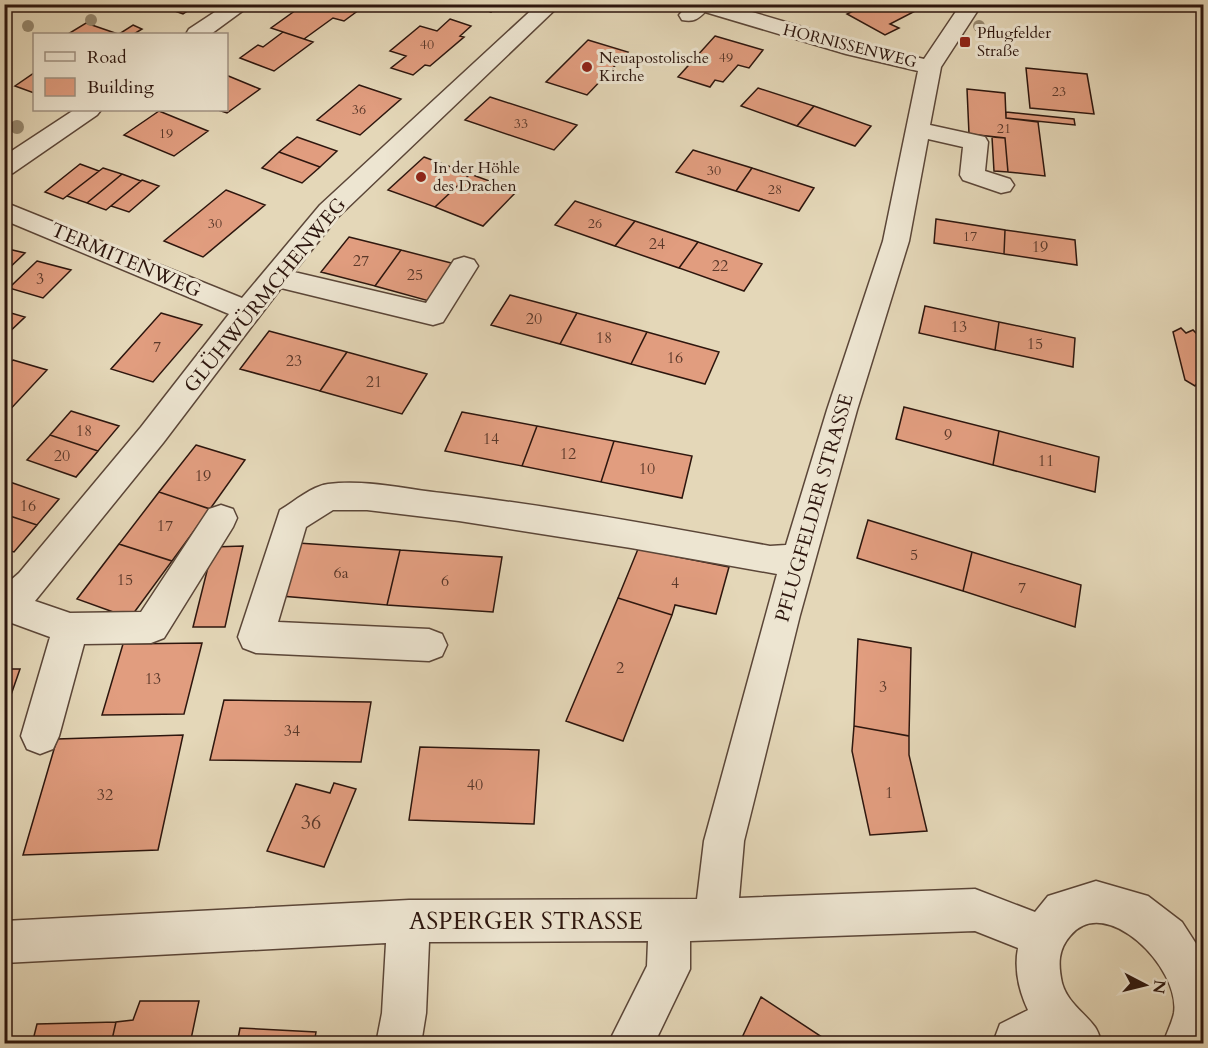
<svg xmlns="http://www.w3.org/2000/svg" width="1208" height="1048" font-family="Cardo,serif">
	<rect width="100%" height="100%" fill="#e4d7b8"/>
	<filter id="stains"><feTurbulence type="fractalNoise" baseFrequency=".00333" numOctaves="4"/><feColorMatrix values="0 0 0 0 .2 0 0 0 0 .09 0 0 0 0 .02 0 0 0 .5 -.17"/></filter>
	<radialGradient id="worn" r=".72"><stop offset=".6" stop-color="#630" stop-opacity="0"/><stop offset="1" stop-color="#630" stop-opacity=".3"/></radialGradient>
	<path fill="#e19d7f" stroke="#2d160e" stroke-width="1.5" d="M155,4H198L183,14Z
		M318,4H367L344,21L333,18L304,39L271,28L303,5L313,8Z
		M472,4H499L491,12Z
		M867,4H922L925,6L890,24L899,28L885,35L847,14Z
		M450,19L471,26L460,36L464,37L430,66L425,65L413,75L391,68L406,56L390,51L420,26L437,31Z
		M86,23L118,34H68Z
		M133,25L142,29L134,34H119Z
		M283,32L313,42L274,71L240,58L258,45L263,47Z
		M715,36L763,50L749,68L738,65L723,82L715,80L710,87L678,77Z
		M588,40L628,52L587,95L546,82Z
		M1026,68L1087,74L1094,114L1030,108Z
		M34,73V93L15,86Z
		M226,75L260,89L227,113L218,110H226Z
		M359,85L401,99L360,135L317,120Z
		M758,88L814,106L797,126L741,106Z
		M967,89L1005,93L1006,118L1038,122L1045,176L1008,172L1005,138L969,134Z
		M490,97L577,125L554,150L465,120Z
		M814,106L871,126L855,146L797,126Z
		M159,111L208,131L174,156L124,135Z
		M1006,112L1074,119L1075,125L1006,118Z
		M297,137L337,151L320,167L279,152Z
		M992,137L1005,138L1008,172L994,171Z
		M693,150L752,168L736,191L676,172Z
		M279,152L320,167L302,183L262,168Z
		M424,157L470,174L435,207L388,190Z
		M80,164L99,171L63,199L45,192Z
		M103,168L122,174L87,203L67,196Z
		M752,168L814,188L799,211L736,191Z
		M122,174L141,181L106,210L87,203Z
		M470,174L517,191L483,226L435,207Z
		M142,180L159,186L129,212L111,206Z
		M226,190L265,205L203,257L164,241Z
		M575,201L635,221L615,246L555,225Z
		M936,219L1005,230L1004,254L934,243Z
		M635,221L698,242L679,268L615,246Z
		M1005,230L1075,240L1077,265L1004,254Z
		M349,237L401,250L375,286L321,272Z
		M698,242L762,264L744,291L679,268Z
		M4,248L25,253L4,273Z
		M401,250L455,264L429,301L375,286Z
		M37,261L71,270L43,298L9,288Z
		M510,295L577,313L560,344L491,325Z
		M925,306L999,322L995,350L919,333Z
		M4,311L25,317L4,337Z
		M161,313L202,325L153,382L111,369Z
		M577,313L647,332L631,364L560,344Z
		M999,322L1075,338L1073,367L995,350Z
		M1181,328L1186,333L1193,330L1197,334L1204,331V385L1198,382L1195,386L1185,380L1173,332Z
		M269,331L347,352L320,391L240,369Z
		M647,332L719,352L705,384L631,364Z
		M347,352L427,374L402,414L320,391Z
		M13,360L47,370L5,415L4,368Z
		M904,407L999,431L993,465L896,439Z
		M71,411L119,426L98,451L50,435Z
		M462,412L537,426L522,466L445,451Z
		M537,426L614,441L601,482L522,466Z
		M999,431L1099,457L1095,492L993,465Z
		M50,435L98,451L76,477L27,460Z
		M614,441L692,456L682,498L601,482Z
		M196,445L245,460L210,509L159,492Z
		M7,481L59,499L37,525L4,514V484Z
		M159,492L210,509L172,561L119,544Z
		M4,514L37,525L14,552L4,549Z
		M868,520L972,552L963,591L857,558Z
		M298,543L400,550L387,605L281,596Z
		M119,544L172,561L130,618L77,599Z
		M243,546L225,627H193L213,547Z
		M638,549L729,567L716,614L675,605L672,615L618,598Z
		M400,550L502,557L493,612L387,605Z
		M972,552L1081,585L1075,627L963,591Z
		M618,598L672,615L623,741L566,721Z
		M858,639L911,648L909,736L854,726Z
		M202,643L184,714L102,715L123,644Z
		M4,669H20L4,715Z
		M224,700L371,702L361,762L210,760Z
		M854,726L909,736V755L927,831L870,835L852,751Z
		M183,735L158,850L23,855L57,739Z
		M420,747L539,750L534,824L409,820Z
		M334,783L356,789L324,867L267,851L296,784L330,793Z
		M761,997L825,1039L823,1044H739Z
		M140,1001H199L190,1044H111L116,1022L133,1020Z
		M116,1022L111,1044H32L37,1024Z
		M240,1028L316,1032L314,1044H237Z"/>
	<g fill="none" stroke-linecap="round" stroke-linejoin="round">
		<g stroke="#5b4638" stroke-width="3">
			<path id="minor" d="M227,4H252L211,34H186L189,29Z
				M538,4H561L338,217L294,272L426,303L454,260L464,257L474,260L478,266L443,322L433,325L281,288L163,443L35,601L70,613L141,612L209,509L221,505L233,509L237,518L233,527L164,638L151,643L84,644L59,736L53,749L40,754L27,749L21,736L50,637L9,622L4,623V586L19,573L141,427L229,314L4,220V202L242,298L320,205Z
				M689,4H725L860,44L924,59L961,4H982L941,67L930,125L985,137L988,142L985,171L1010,179L1014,185L1010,191L1001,193L963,180L960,175L963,147L928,139L909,241L857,410L800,615L744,841L739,898L975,889L1035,912L1048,896L1096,881L1148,896L1182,922L1204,956V1044H1163C1166,1034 1172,1023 1174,1013C1181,968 1105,892 1070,936C1058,950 1058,964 1062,983C1067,1002 1084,1012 1095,1027C1098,1031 1100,1038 1102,1044H995L994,1040L1000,1024L1028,1010C1019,991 1014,969 1018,948L975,931L690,941V969L654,1044H608L647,966L648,941L429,942L426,1013L421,1044H376L382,1013L386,943L4,963V921L409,900L697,899L704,841L777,574L631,548L459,521L367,510H333L306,527L278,622L429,629L442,634L447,645L442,656L429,661L256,653L243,648L238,637L280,510C295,501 312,486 328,484C365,479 406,489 442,493C552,506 661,526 770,546L786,545L827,410L883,241L918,71L846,54L705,12C697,20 693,22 682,20L679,15Z
				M74,110H101L97,115L13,173L4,176V156Z"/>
		</g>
		<use href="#minor" fill="#ede5d1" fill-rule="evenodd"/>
	</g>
	<g fill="#96886f">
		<circle cx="91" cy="20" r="6"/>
		<circle cx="28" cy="26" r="6"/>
		<circle cx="979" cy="26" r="6"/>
		<circle cx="17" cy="127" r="7"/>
	</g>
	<g fill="#8f2418" stroke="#ede5d1" stroke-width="2">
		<rect x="959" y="36" width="12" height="12" rx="3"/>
		<circle cx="587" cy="67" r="6"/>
		<circle cx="421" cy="177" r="6"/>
	</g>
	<g text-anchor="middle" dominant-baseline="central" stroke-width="6" stroke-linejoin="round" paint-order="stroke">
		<g font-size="14" fill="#5a382a">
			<text x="427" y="44">40</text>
			<text x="726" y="57">49</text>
			<text x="1059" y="91">23</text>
			<text x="359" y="109">36</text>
			<text x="521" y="123">33</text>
			<text x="1004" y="128">21</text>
			<text x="166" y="133">19</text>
			<text x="714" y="170">30</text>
			<text x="775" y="189">28</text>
			<text x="215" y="223">30</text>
			<text x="595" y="223">26</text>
			<text x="970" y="236">17</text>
		</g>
		<g font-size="16" fill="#2d160e" stroke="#ede5d1" text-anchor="start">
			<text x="977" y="33">Pflugfelder<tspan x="977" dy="18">Straße</tspan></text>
			<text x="599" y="58">Neuapostolische<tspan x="599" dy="18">Kirche</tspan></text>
			<text x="433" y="168">In der Höhle<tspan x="433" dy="18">des Drachen</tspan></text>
		</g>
		<g font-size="16" fill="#2d160e" stroke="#ede5d1">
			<text transform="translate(850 46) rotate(14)">HORNISSENWEG</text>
		</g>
		<g font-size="16" fill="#5a382a">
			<text x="657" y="244">24</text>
			<text x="1040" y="247">19</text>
			<text x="361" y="261">27</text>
			<text x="720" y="266">22</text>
			<text x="415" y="275">25</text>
			<text x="40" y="279">3</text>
			<text x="534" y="319">20</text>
			<text x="959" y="327">13</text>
			<text x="604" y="338">18</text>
			<text x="1035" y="344">15</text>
			<text x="157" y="347">7</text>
			<text x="675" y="358">16</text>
			<text x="294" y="361">23</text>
			<text x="374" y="382">21</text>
			<text x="84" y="431">18</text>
			<text x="948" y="435">9</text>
			<text x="491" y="439">14</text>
			<text x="568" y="454">12</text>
			<text x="62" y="456">20</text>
			<text x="1046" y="461">11</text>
			<text x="647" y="469">10</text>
			<text x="203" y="476">19</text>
			<text x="28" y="506">16</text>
			<text x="165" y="526">17</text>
			<text x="914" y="555">5</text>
			<text x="341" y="573">6a</text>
			<text x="125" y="580">15</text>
			<text x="445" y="581">6</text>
			<text x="675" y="583">4</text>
			<text x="1022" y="588">7</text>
			<text x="620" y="668">2</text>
			<text x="153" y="679">13</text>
			<text x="883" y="687">3</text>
			<text x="292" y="731">34</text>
			<text x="475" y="785">40</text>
			<text x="889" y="793">1</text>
			<text x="105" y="795">32</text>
		</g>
		<g font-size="20" fill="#2d160e" stroke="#ede5d1">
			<text transform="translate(126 260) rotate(23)">TERMITENWEG</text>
			<text transform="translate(265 295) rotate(-51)">GLÜHWÜRMCHENWEG</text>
			<text transform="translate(814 508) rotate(-74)">PFLUGFELDER STRASSE</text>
		</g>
		<g font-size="20" fill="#5a382a">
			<text x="311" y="822">36</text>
		</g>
		<g font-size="24" fill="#2d160e" stroke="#ede5d1">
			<text x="526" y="921">ASPERGER STRASSE</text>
		</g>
	</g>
	<rect width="1208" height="1048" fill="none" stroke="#e4d7b8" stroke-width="24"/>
	<rect x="6" y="6" width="1196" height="1036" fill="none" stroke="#2d160e" stroke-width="3"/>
	<rect x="12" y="12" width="1184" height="1024" fill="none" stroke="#2d160e" stroke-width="1.5"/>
	<rect x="33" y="33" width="195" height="78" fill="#ede5d1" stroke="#a09283" stroke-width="1.5"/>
	<rect x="45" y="52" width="30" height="9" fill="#ede5d1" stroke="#a09283" stroke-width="1.5"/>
	<text x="87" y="63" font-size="18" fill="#2d160e">Road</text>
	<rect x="45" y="78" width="30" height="18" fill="#e19d7f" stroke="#a09283" stroke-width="1.5"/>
	<text x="87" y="93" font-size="18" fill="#2d160e">Building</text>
	<g transform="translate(1145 985) rotate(97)" stroke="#ede5d1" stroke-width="4.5" paint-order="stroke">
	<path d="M0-4.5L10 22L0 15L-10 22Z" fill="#2d160e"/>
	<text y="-9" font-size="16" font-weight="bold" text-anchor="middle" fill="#2d160e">N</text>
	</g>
	<rect width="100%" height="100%" filter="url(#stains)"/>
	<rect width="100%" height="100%" fill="url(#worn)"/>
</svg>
